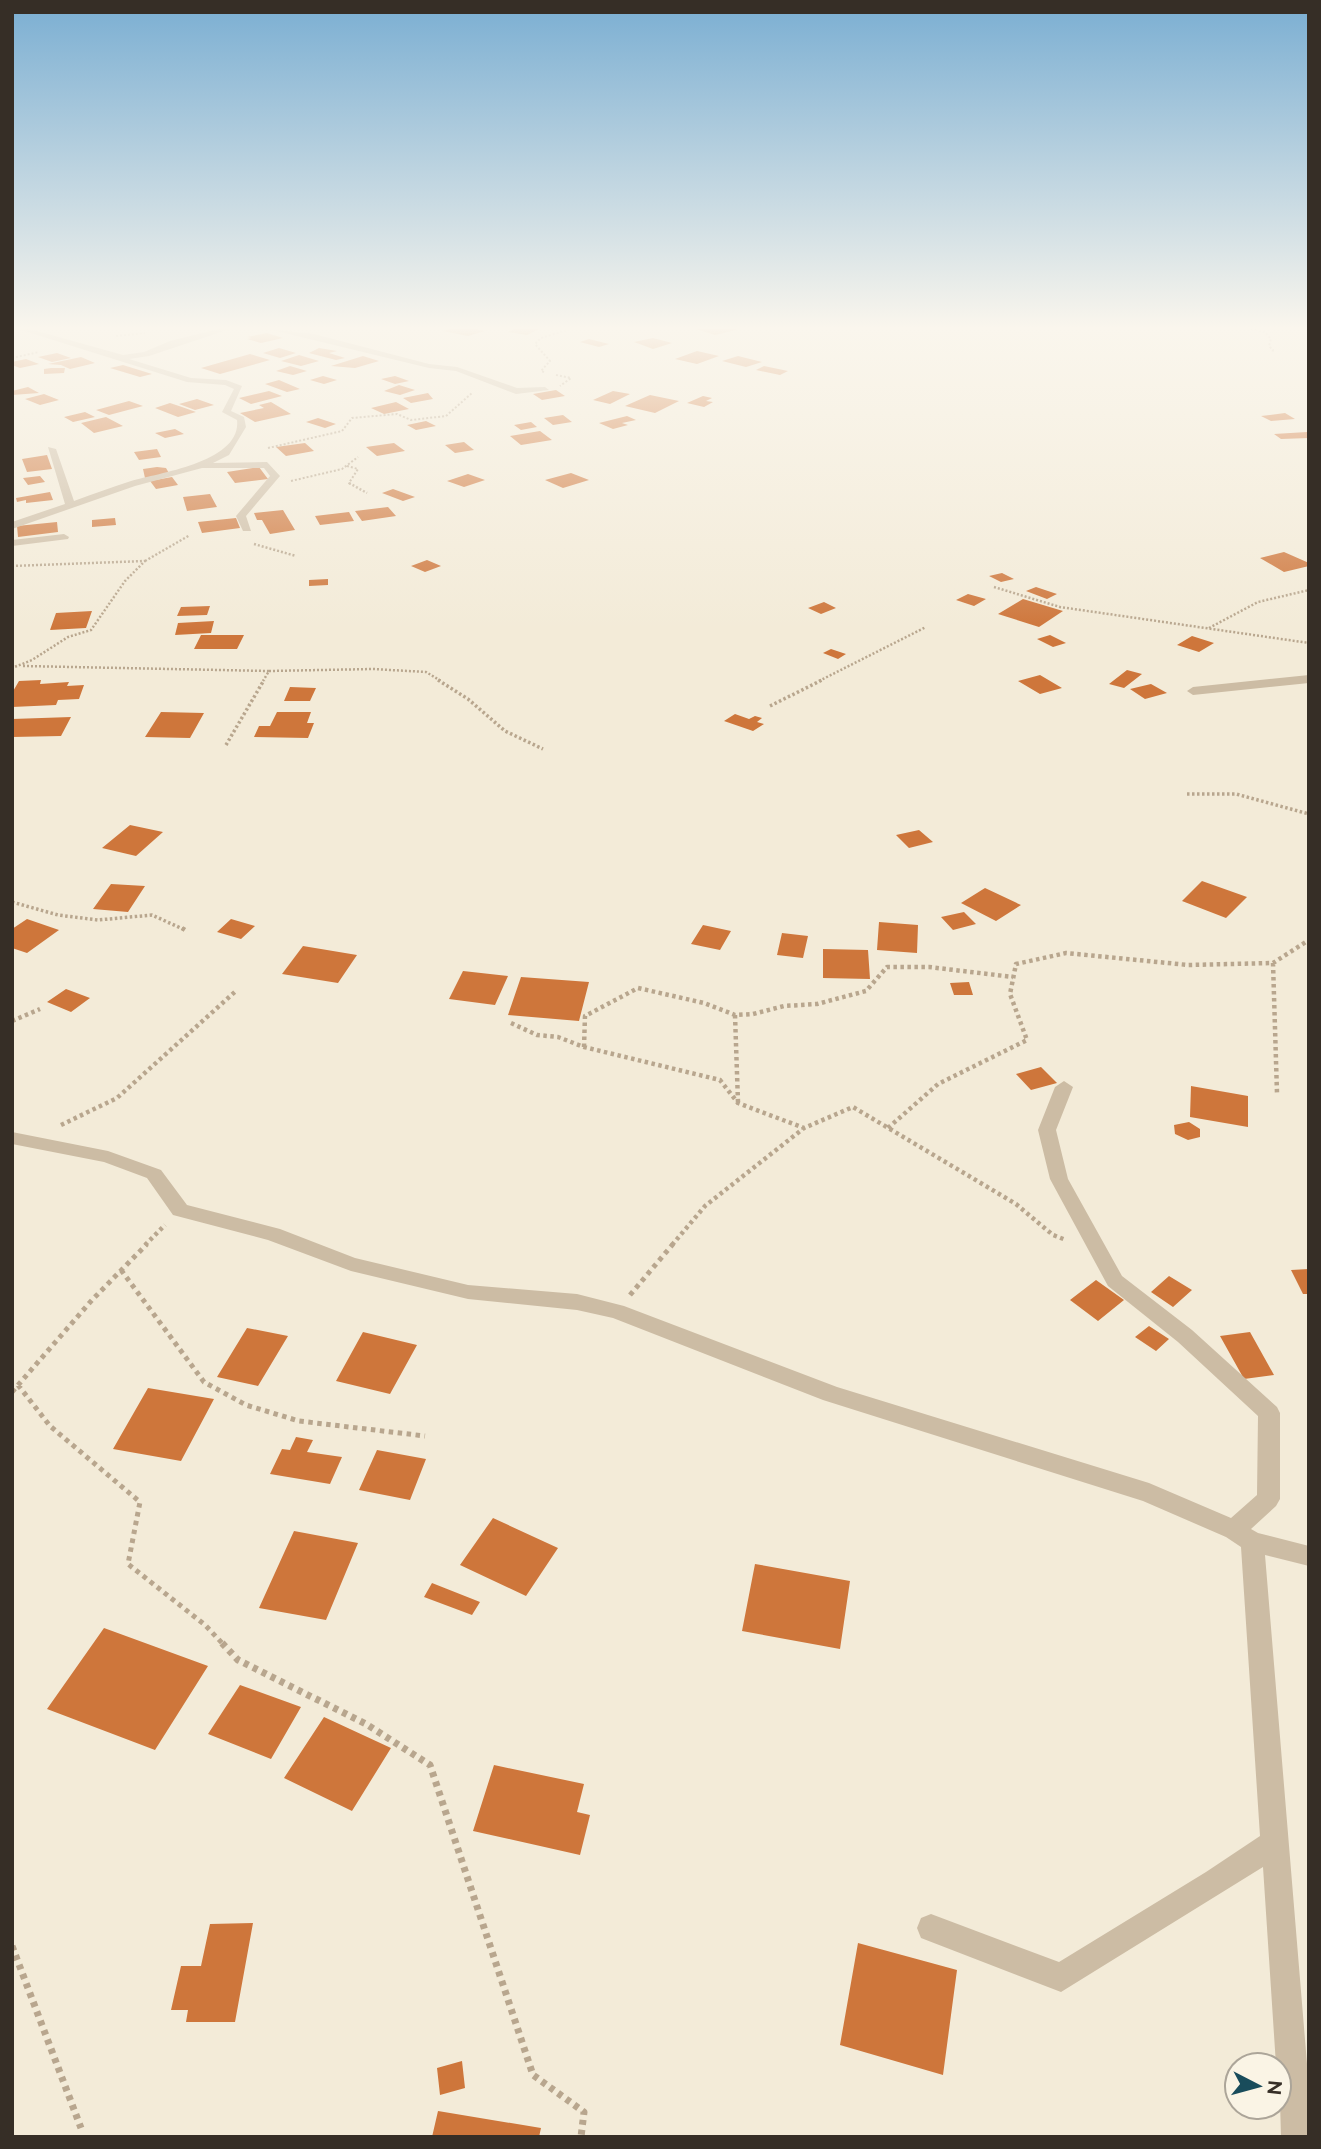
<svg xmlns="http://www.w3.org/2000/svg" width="1321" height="2149" font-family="Raleway,sans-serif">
	<rect width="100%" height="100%" fill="#f3ebd8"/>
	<path fill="#ce763b" d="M450,329H476L485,331L468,336L443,331Z
		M514,329H539L527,335L508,332Z
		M696,329H736V330L715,335Z
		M267,333L283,338L261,343L247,339L252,338L247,337Z
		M653,338L672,343L653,349L634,342Z
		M589,339L609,344L599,347L580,342Z
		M279,348L296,353L280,358L263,353Z
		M319,348L337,351L329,353L345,358L336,360L309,353Z
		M697,351L719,356L697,364L675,359Z
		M57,353L71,358L52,362L38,357Z
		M250,354L270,360L220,374L201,368Z
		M299,355L319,361L301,366L281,361Z
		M363,356L379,361L355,368L331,366Z
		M738,356L762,362L746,367L722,361Z
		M81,357L95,363L70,369L61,365L48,364Z
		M26,359L39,364L20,368L12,365V362Z
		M123,365L152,374L140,377L110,368Z
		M290,366L307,371L293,375L276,371Z
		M764,366L788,371L780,375L756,370Z
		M51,368H65L64,373L44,374V369Z
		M323,376L337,380L324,384L310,380Z
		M395,376L409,381L395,384L381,379Z
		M279,380L300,389L287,392L265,384Z
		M399,385L415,390L400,395L384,391Z
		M28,387L39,393L12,395V391Z
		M556,390L565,396L542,400L533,394Z
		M269,391L282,396L251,404L239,398Z
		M613,391L630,394L610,404L593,400Z
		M428,393L433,399L411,403L403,398Z
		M44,394L59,400L40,405L25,399Z
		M650,395L679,401L655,413L625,406Z
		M703,396L712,398L706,401L713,402L704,407L687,403Z
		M197,399L214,405L195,410L179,404Z
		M129,401L143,406L109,415L96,410Z
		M271,402L291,414L255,422L240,413L264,408L259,405Z
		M396,402L409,409L384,414L371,408Z
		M170,403L182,407L196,412L178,417L155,408Z
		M85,412L95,417L73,422L64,417Z
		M1285,413L1295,419L1271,421L1261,416Z
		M563,415L572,422L553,425L544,418Z
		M627,416L636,420L622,423L628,425L613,429L599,423Z
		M106,417L123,426L94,433L81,423Z
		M318,418L336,424L325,428L306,422Z
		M426,421L436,426L416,430L407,425Z
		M531,422L537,427L521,430L514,425Z
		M175,429L184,434L165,438L155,433Z
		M540,431L552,440L521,445L510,436Z
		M1307,432L1309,438L1281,439L1274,434Z
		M464,442L474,450L455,453L445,445Z
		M305,443L314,451L286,456L276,447Z
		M394,443L405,451L377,456L366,447Z
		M157,449L161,457L139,460L134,452Z
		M47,455L52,469L27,472L22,459Z
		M157,467L166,468L170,475L145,478L143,469Z
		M259,467L268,479L235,483L227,472Z
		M571,473L589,480L563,488L545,480Z
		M468,474L485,480L464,487L447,481Z
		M40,476L45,482L28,485L23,478Z
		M172,477L178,485L156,489L150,481Z
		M393,489L415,497L403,501L382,493Z
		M50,492L53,500L26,503V500L17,502L16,498Z
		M210,494L217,507L187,511L183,497Z
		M388,507L396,516L362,521L355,511Z
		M283,510L295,530L270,534L262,520H257L254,513Z
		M349,512L354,521L320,525L315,516Z
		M115,518L116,525L92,527V520Z
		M236,518L240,528L202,533L198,522Z
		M57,522L58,532L18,537L17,526Z
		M1284,552L1309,563V566L1284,572L1260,558Z
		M427,560L441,566L425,572L411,566Z
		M1002,573L1014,579L1001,582L989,576Z
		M328,579V585L309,586V580Z
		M1036,587L1057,594L1047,599L1026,591Z
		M968,594L986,599L974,606L956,600Z
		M1023,599L1063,611L1039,627L998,614Z
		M824,602L836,608L821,614L808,608Z
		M210,606L207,615L177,616L181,607Z
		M92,611L86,628L50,630L56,613Z
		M214,621L211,633L175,635L178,623Z
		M201,635H244L237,649H194Z
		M1050,635L1066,643L1053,647L1037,639Z
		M1192,636L1214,643L1199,652L1177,645Z
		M831,649L846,654L838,659L823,653Z
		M1127,670L1142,674L1124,688L1109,684Z
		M1040,675L1062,688L1040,694L1018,681Z
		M41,680L40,684L69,682L67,686L84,685L79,699L58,700L56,705L12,707V693L19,681Z
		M1151,684L1167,693L1145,699L1130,689Z
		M290,687L316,688L310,701H284Z
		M161,712L204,713L190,738L145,737Z
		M277,712H311L307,723H314L308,738L254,737L259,726H270Z
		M735,714L749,719L755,716L762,718L757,722L764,724L753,731L724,721Z
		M71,717L61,736L12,737V719Z
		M130,825L163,832L136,856L102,848Z
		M919,830L933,842L909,848L896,835Z
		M1202,881L1247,897L1226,918L1182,901Z
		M111,884L145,886L128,912L93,909Z
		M985,888L1021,905L996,921L961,903Z
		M964,912L976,924L953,930L941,917Z
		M27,919L59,930L27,953L12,948V929Z
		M231,919L255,926L241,939L217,932Z
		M879,922L918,925L917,953L877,950Z
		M703,925L731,931L720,950L691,944Z
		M782,933L808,936L803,958L777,955Z
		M303,946L357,955L338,983L282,974Z
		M823,949L868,950L870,979L823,978Z
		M463,971L508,976L495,1005L449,999Z
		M521,977L589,982L579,1021L508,1015Z
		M969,982L973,995H954L950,983Z
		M66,989L90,998L71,1012L47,1002Z
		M1041,1067L1057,1083L1031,1090L1016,1074Z
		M1191,1086L1248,1096V1127L1190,1117Z
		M1189,1122L1200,1129V1137L1188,1140L1175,1134L1174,1125Z
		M1309,1269V1294H1303L1291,1270Z
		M1169,1276L1192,1290L1173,1307L1151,1292Z
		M1096,1280L1124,1300L1098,1321L1070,1300Z
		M1149,1326L1169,1339L1156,1351L1135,1337Z
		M247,1328L288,1336L258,1386L217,1377Z
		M363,1332L417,1345L390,1394L336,1381Z
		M1250,1332L1274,1375L1244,1379L1220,1336Z
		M148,1388L214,1399L181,1461L113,1449Z
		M296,1437L313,1440L307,1452L342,1457L330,1484L270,1474L282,1449L290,1450Z
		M377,1450L426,1459L410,1500L359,1490Z
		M493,1518L558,1548L526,1596L460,1565Z
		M294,1531L358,1543L326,1620L259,1608Z
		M755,1564L850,1581L840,1649L742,1631Z
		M432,1583L480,1602L472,1615L424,1597Z
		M104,1628L208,1666L155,1750L47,1709Z
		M240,1685L301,1707L271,1759L208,1734Z
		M324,1717L391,1748L352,1811L284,1778Z
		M494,1765L584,1784L577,1812L590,1815L580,1855L473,1831Z
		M253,1923L235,2022H186L188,2010H171L181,1966H201L210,1924Z
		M858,1943L957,1970L943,2075L840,2045Z
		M462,2061L465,2088L440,2095L437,2068Z
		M438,2111L541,2128L539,2137H432Z"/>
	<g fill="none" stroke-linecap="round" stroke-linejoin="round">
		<path stroke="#b8a68e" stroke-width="2" stroke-dasharray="2 2" stroke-linecap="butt" d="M1251,329L1265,332L1271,339L1269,346L1273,350L1272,353
			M116,336L145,333
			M12,358L39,352
			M544,372L541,371L550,361L535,344L541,338L567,330
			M556,375L571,378L560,386
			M268,448L342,431L352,418L397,414L411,420L446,416L472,393
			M347,466L358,469L349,483L352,485
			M291,481L342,469L358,457"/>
		<path stroke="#b8a68e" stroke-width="2.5" stroke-dasharray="2 2" stroke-linecap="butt" d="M349,483L367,493
			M254,544L296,556
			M145,561L190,535
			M12,566L145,561L125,581L91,630L68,637L32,660L12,668
			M994,587L1060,607L1309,643
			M1209,628L1258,602L1309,590
			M23,666L269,671L263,681
			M269,671L373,669L426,672L441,681
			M819,681L926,627"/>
		<path stroke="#b8a68e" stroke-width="3.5" stroke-dasharray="2.5 2.5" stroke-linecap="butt" d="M438,680L468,699L505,731L543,749
			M770,706L822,680
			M226,745L264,680
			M1187,794H1236L1309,814
			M12,902L58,915L98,920L152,915L185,930"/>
		<path stroke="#b8a68e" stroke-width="4.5" stroke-dasharray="3.5 3.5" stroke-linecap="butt" d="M182,928L185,930
			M1273,963L1277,1093
			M735,1015L738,1102
			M12,1021L40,1009
			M511,1023L537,1035L558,1037L584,1047L720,1080L738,1103L804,1128
			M584,1047L585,1016L638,988L704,1003L735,1015L753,1014L784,1006L817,1004L866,991L887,967H929L1013,977
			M61,1125L117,1098L237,990
			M888,1128L938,1084L1027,1040L1010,994L1016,964L1066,953L1188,965L1273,963L1309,940
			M145,1245L165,1225
			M672,1245L705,1206L804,1128L853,1107L1016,1204L1053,1235L1066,1240"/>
		<path stroke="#b8a68e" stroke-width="5" stroke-dasharray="4.5 4.5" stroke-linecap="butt" d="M121,1270L204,1382L246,1405L299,1421L425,1436
			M630,1295L673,1244
			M18,1385L50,1426L140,1502L128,1564L205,1625L223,1644
			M12,1392L92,1300L147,1244"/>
		<path stroke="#b8a68e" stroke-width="7" stroke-dasharray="5 5" stroke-linecap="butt" d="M222,1643L238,1660L366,1724L430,1765L533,2075L584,2112L581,2137
			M12,1946L81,2128"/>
		<path fill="#ccbca4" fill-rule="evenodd" d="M18,329H30L123,355L144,352L170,341L218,329H230L149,356L129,359L191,378L226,380L242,386L231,411L244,417L246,427L229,455L213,463L267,462L280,476L246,516L251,531H243L236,516L270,476L264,468H202L135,486L12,529V522L65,504L48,447L56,449L74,501C93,494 112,487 131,481C159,473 242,462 237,420L222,412L234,389L225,385L187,382Z
			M268,329L314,334L429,364L457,367L517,388L545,387L549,390L516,394L456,371L429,368Z
			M64,534L69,537L68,539L12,546V540Z
			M1309,675V683L1193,695L1187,691L1193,687Z
			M1064,1081L1073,1087L1056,1130L1068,1179L1122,1276L1192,1330L1277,1407L1280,1413V1499L1276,1506L1251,1529L1258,1533L1309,1546V1566L1265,1555L1309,2088V2137H1281L1279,2065H1276L1263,1867L1061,1992L921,1938L917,1928L921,1918L931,1914L1059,1962L1206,1872L1260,1836L1241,1547L1226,1537L1143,1501L823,1400L613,1318L577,1310L468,1299L351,1271L268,1240L173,1215L147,1178L104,1162L12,1144V1132L108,1151L161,1170L187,1205L280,1229L355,1258L468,1285L577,1294L624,1306L837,1387L1149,1483L1231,1518L1257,1495L1258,1416L1178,1342L1108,1286L1050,1179L1038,1130L1055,1087Z"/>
	</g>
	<linearGradient id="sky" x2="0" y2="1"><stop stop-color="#7aaed2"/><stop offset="0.52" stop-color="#faf6ed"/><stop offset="1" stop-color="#faf6ed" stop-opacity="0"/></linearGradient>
	<rect width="1321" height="630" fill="url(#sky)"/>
	<rect width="1321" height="2149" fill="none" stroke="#362e26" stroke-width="28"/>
	<g transform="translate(1258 2086) rotate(96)"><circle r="33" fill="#faf4e5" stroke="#aca599" stroke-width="2"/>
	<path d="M0-5L12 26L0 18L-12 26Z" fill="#194c5b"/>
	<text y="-10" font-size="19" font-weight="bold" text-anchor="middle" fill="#362e26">N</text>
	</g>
</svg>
